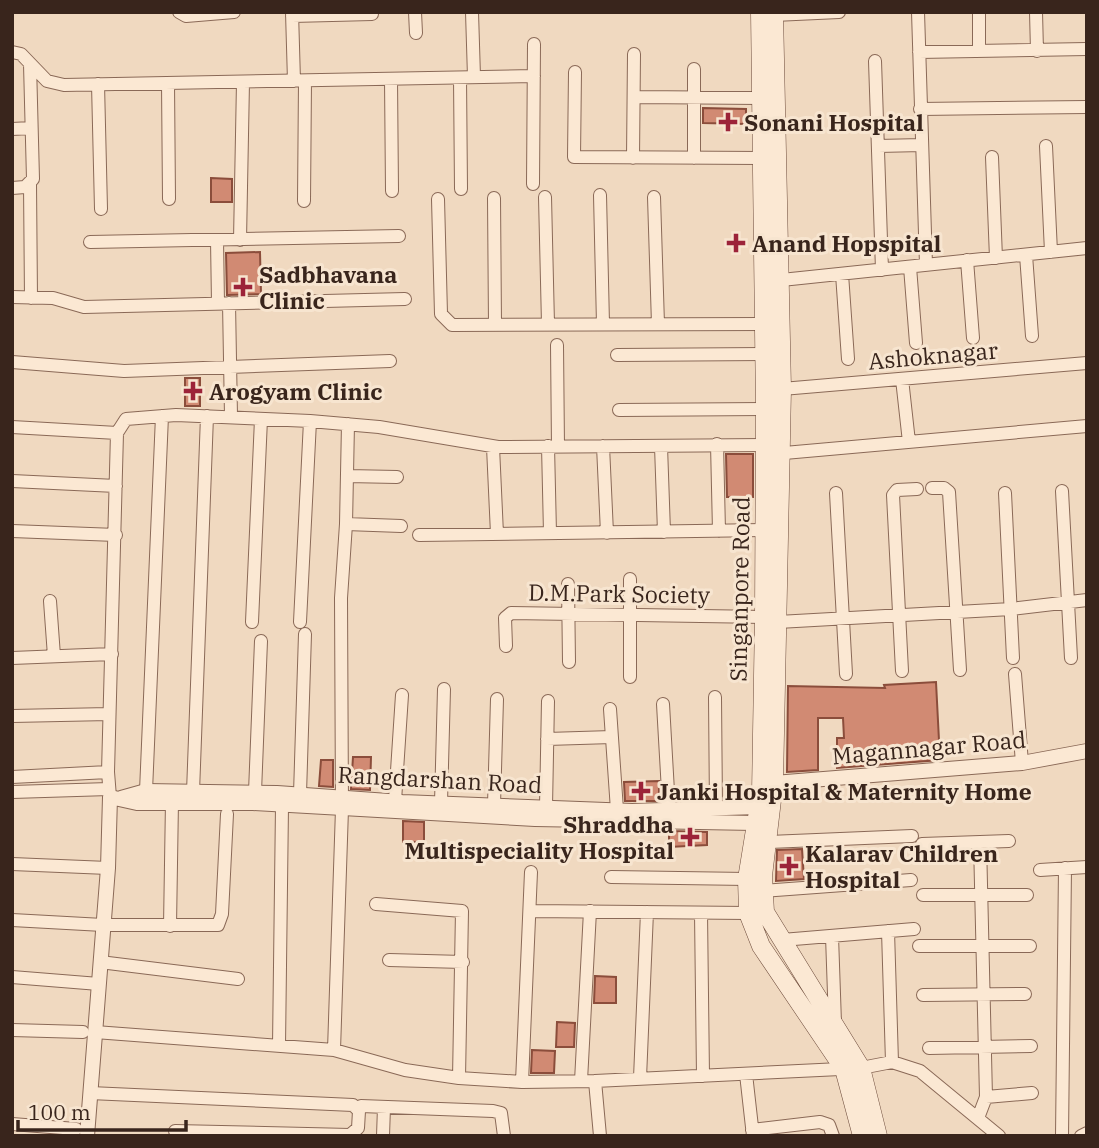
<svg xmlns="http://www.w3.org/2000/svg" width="1099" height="1148" font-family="'IBM Plex Serif',serif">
	<rect width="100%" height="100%" fill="#f0d9c0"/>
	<path fill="#d18a73" stroke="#8b4d3b" stroke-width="2" d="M703,108L746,109V124L703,123Z
		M211,178L232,179V202H211Z
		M260,252L261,294L227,295L226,253Z
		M185,378H200V406H185Z
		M726,454H753V497H727Z
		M936,682L940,760L837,768V738H844L843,718H818V770L787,772L788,686L885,688L884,685Z
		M353,757H371L370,790L351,789Z
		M321,760H333V787L319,786Z
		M659,781V801H625L624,782Z
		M403,821L424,822V842H403Z
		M669,831L707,832V845L669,847Z
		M802,849L804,879L776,881L777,850Z
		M595,976L616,977V1003H594Z
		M557,1022L575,1023L574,1047H556Z
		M532,1050L555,1051L554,1073H531Z"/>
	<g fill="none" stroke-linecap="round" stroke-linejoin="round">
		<g stroke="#8a6957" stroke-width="14">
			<path id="minor" d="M179,12L186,16L234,12
				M292,12L294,81
				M415,12L416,33
				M472,12L474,77
				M918,12L926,265
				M979,12V51
				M1036,12L1037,51
				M774,15L839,12
				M292,16L372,14
				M12,52L21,54L47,81L64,85L534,76
				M919,52L1087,49
				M875,61L882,270
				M575,72L574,157L762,158
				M460,78L461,189
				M391,79L392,191
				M168,83L169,199
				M98,84L101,209
				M634,97L762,98
				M920,109L1087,107
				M12,129L31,128
				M878,146L922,145
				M1046,146L1051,252
				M992,157L996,258
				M633,158L634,54
				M694,158V69
				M30,184L31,298
				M533,184L534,44
				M12,188L25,187L33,179L30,64
				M600,195L603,324
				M545,197L548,324
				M654,197L658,324
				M494,198L495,324
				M438,199L441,314L452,325L765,324
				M304,201L305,81
				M217,240L218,303
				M240,240L243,82
				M90,242L399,236
				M1026,255L1032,336
				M967,260L973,338
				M910,267L916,343
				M842,274L848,359
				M772,281L1087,248
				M12,297L53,298L84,307L405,299
				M229,303L231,416
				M557,345L558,447
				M617,355L765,354
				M12,362L124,371L390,361
				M902,379L909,442
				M782,389L1087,363
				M619,410L765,409
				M12,427L117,433
				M717,444L719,531
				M548,446L550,533
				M603,446L607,533
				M661,446L664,532
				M493,447L497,534
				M773,454L1087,426
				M347,476L397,477
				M12,481L116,486
				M932,488H944L949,492L960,670
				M1062,491L1071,658
				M836,493L846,674
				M1005,493L1013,658
				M346,524L401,526
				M12,531L116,535
				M419,535L764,530
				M568,584L569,662
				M50,601L54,656
				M252,622L261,419
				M300,622L310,421
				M778,622L1011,609L1087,600
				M506,646L505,618L511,613L772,617
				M12,658L112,654
				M902,671L893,495L897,490L917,489
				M1015,674L1022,763
				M630,677V579
				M715,697L716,808
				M663,704L669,809
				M610,709L617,810
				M12,716L109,714
				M547,739L612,737
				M12,777L108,772
				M146,791L162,416
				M12,792L109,789
				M193,792L207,416
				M255,792L261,641
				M300,794L305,634
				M110,797L108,772L117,433L126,419L176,415L310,421L379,427L498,447L765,445
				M395,801L402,695
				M441,803L444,689
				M494,805L497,699
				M546,807L548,701
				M769,842L912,836
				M922,844L1009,841
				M12,864L108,868
				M1040,870L1087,867
				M611,877L747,879
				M762,891L911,880
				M923,895H1027
				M376,904L462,911L459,1078
				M530,911L748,913
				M701,913L703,1076
				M12,920L103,925H218L222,914L227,814
				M170,926L172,801
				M888,931L892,1062
				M832,936L835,1023
				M782,940L914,929
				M919,946H1030
				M389,960L463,962
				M100,962L238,979
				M12,977L99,984
				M923,995L1025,994
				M12,1030L83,1032
				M95,1032L334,1050L405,1070L459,1078L522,1082L595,1081
				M279,1046L282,806
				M929,1048L1031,1046
				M334,1050L342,809L341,598L346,524L348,424
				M746,1074L753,1136
				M640,1078L647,912
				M581,1081L590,911
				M522,1082L531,872
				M90,1093L353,1105L359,1111L358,1128L350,1135L175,1131
				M986,1097L1032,1093
				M361,1106L493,1111L501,1113L504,1136
				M978,1118L986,1097L980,842
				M12,1124L76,1129
				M752,1130L820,1122L829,1125L833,1136
				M383,1136L384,1107
				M600,1136L595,1081L861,1068L892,1062L920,1071L999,1136
				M1062,1136L1065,868
				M1081,1136L1087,1133"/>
		</g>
		<g stroke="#8a6957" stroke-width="16">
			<path id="tertiary" d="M774,783L1022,763L1087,751
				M121,798L146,791L277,793L402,802L632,811L757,807
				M87,1136L108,868L110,797L137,803H253L535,819L754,823"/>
		</g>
		<g stroke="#6c4a3a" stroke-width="19">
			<path id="secondary" d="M760,12L765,409L764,617L761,793L747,879L748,913L761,946L844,1069L862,1136
				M774,12L782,389L774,783L763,876L765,912L861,1068L878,1136"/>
		</g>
		<use href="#minor" stroke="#fbe8d3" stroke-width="12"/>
		<use href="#tertiary" stroke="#fbe8d3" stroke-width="14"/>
		<use href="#secondary" stroke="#fbe8d3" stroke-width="18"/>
	</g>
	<g fill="#9c2339" stroke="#f7e5d0" stroke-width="2.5">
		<path d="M724.5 111.5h7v7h7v7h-7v7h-7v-7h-7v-7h7z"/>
		<path d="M732.5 232.5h7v7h7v7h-7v7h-7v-7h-7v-7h7z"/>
		<path d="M239.5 276.5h7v7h7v7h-7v7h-7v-7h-7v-7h7z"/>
		<path d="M189.5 380.5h7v7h7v7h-7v7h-7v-7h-7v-7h7z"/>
		<path d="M637.5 780.5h7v7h7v7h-7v7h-7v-7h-7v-7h7z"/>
		<path d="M686.5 826.5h7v7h7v7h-7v7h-7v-7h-7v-7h7z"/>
		<path d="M785.5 855.5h7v7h7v7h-7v7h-7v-7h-7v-7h7z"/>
	</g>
	<g text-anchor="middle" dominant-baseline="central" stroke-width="6" stroke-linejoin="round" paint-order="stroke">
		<g font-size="23" font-weight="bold" fill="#39251c" stroke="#f7e5d0" text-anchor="start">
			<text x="744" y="122">Sonani Hospital</text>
			<text x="752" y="243">Anand Hopspital</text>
			<text x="259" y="274">Sadbhavana<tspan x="259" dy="26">Clinic</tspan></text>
			<text x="209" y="391">Arogyam Clinic</text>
			<text x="657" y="791">Janki Hospital &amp; Maternity Home</text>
			<text x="674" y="824" text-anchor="end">Shraddha<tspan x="674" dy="26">Multispeciality Hospital</tspan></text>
			<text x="805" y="853">Kalarav Children<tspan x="805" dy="26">Hospital</tspan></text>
		</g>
		<g font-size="23" fill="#39251c" stroke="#f7e5d0">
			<text transform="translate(933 355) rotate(-5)">Ashoknagar</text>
			<text transform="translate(739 589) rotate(-89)">Singanpore Road</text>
			<text transform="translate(619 593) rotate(1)">D.M.Park Society</text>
			<text transform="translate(929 747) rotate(-5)">Magannagar Road</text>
			<text transform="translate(440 779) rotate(3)">Rangdarshan Road</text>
		</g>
	</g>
	<rect width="1099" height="1148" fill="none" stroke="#39251c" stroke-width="28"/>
	<path d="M18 1120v10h168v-10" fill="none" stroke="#39251c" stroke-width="3.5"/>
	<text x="28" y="1120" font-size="21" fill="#39251c" stroke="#f7e5d0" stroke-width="5" paint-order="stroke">100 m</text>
</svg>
